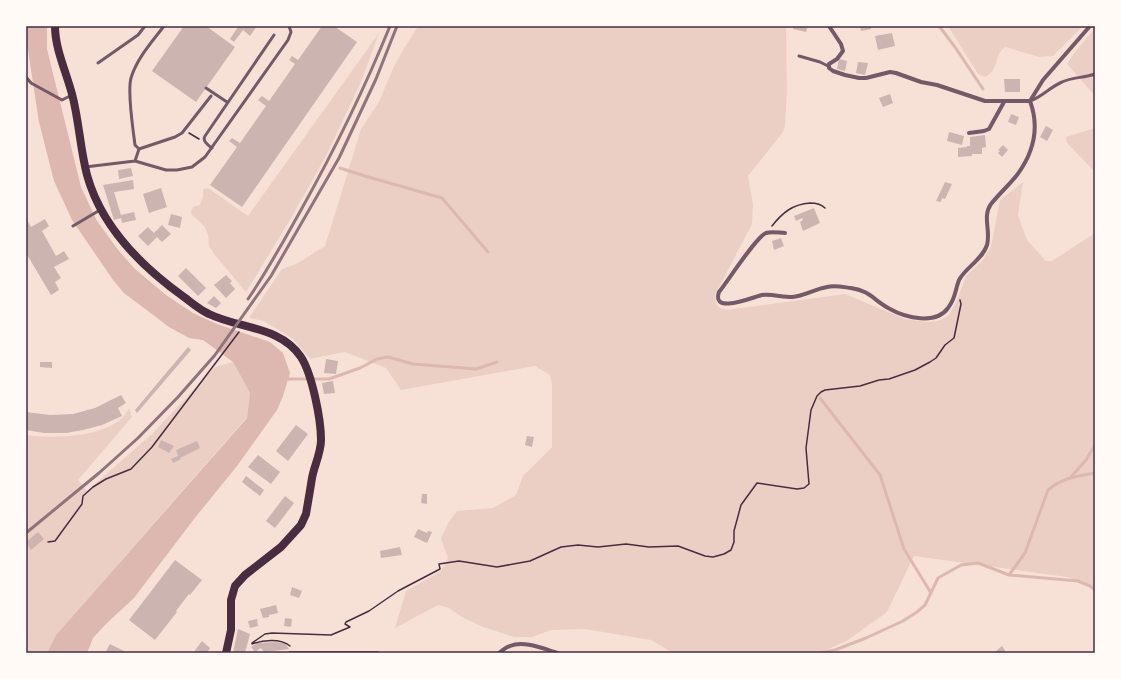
<svg xmlns="http://www.w3.org/2000/svg" width="1121" height="679" font-family="Karla,sans-serif">
	<rect width="100%" height="100%" fill="#f7e1d7"/>
	<path fill="#ebcfc5" d="M418,26H786L787,91L785,126L783,132L748,176L753,205L752,224L715,295C716,304 717,308 726,310L845,294L905,319L927,322L938,321L948,316L956,303L966,276L982,261L991,247L1000,200L1023,182L1018,215L1027,240L1046,261H1052L1095,233V587L1067,577L914,556L887,612L848,640L820,653H673L651,640L585,629L551,630L532,637H514L483,627L462,617L449,608L438,605L395,628L406,591L441,571L448,558L441,539L448,523L457,511L493,508L516,495L523,476L552,447V384L550,375L535,366L401,390L386,368L345,352L310,359L293,339L264,321L249,318L282,269L298,263L325,246L361,129L379,102L394,66L405,47Z
		M948,26H1083L1053,56L1039,57L1005,47C993,56 1000,70 985,77L978,74Z
		M1095,28V96L1067,64L1075,52Z
		M379,33L361,82L327,154L290,220L246,292L215,255L209,246L208,235L205,227L191,214V211L193,207L200,205L203,197V189L208,188L248,216Z
		M1095,128V172L1067,143L1066,137Z
		M233,362L250,393L247,417L56,635L47,653H26V435C53,439 116,438 129,408L132,417L78,480L87,491L152,434L215,367Z"/>
	<path fill="#dcb8b0" d="M26,26H47V49L81,187L97,221L119,251L135,269L166,295L193,313L217,324L270,342L283,353L290,373L283,396L277,410L237,466L194,519L134,598L108,622L93,638L87,653H47L56,635L247,418L250,393L233,362L203,340L189,338L169,327L124,293L113,280L72,220L54,181L39,122L26,37Z"/>
	<g fill="none" stroke-linecap="round" stroke-linejoin="round">
		<path stroke="#dcb8b0" stroke-width="3" d="M939,26L955,47L983,89
			M340,168L365,176L442,198L488,252
			M285,379H329L360,368L377,359L388,357L413,364L476,369L497,362
			M820,398L880,475L904,549L931,593
			M1071,477L1086,460L1095,445
			M1009,575L1025,553L1048,490C1062,478 1077,476 1095,473
			M820,653L835,650L866,638L903,621L917,612L925,605L938,578L961,565L978,563L1009,575L1078,581L1090,586L1095,590"/>
	</g>
	<path fill="#ccb4b1" d="M184,26H206L235,47L196,102L152,71Z
		M236,26H257L250,36L243,30L234,42L230,39L238,27Z
		M322,26H334L357,42L242,207L210,185L237,147L229,141L232,138L240,143L266,106L258,100L262,96L269,101L295,64L289,60L292,56L298,60Z
		M794,26H808L806,32L793,29Z
		M860,26H871V29L861,31Z
		M892,33L895,46L878,50L875,36Z
		M839,59L847,61L845,71L837,69Z
		M858,62L868,63L865,75L856,73Z
		M1004,79H1020V92H1005Z
		M890,94L893,103L883,107L879,98Z
		M1011,114L1019,117L1016,125L1008,122Z
		M1046,126L1053,130L1047,141L1040,137Z
		M949,132L964,136L962,145L947,141Z
		M985,135L986,147L982,148V154H972V156L958,157V148L967,147V146H970V137Z
		M1003,145L1008,150L1002,157L998,153L1000,151L998,150Z
		M131,168L133,176L119,179L118,170Z
		M133,180L134,189L114,192L121,215L134,212L136,220L122,223L121,218L114,220L103,185Z
		M945,182L952,184L945,199L942,198L941,202L936,201Z
		M161,188L167,207L149,213L143,194Z
		M814,208L820,223L803,231L800,222L803,220L802,218L796,221L794,216Z
		M171,214L182,217L180,228L168,225Z
		M26,218L31,227L45,219L49,226L42,231L56,256L64,251L69,259L54,267L61,278L55,282L59,290L51,295L26,253Z
		M162,225L171,234L162,242L157,237L148,246L138,236L148,227L154,233Z
		M781,238L784,246L774,250L772,241Z
		M186,268L206,288L198,296L178,276Z
		M226,275L232,281L230,283L235,289L226,298L214,285Z
		M214,296L221,303L216,308L207,303Z
		M188,347L191,350L137,413L135,410Z
		M326,359L338,361L336,374L324,373Z
		M40,362H52V368L40,367Z
		M333,381L335,393L324,394L322,383Z
		M121,395L126,403L118,408L122,416L102,425L83,430L66,433H44L26,430V412L50,415L73,414L95,408Z
		M296,425L308,434L288,461L276,451Z
		M527,436L534,437L532,447L525,445Z
		M161,440L174,446L169,453L158,447Z
		M197,441L200,448L180,458L181,459L173,463L171,459L178,456L176,450Z
		M258,455L280,472L271,484L248,467Z
		M246,476L264,490L260,496L242,482Z
		M422,494H427V504L421,503Z
		M285,496L294,503L275,528L266,521Z
		M418,529L427,533L428,531L432,532L427,543L414,537Z
		M38,532L44,539L31,550L26,542Z
		M400,547L402,555L381,558L380,551Z
		M175,560L202,580L190,595L189,594L176,611L177,612L155,640L129,620Z
		M292,587L302,591L299,598L290,595Z
		M276,605L278,613L269,615V617L263,618L260,609Z
		M285,618L292,619L291,627L284,626Z
		M257,619L258,626L250,628L248,621Z
		M238,629L250,634L245,653H233Z
		M202,641L210,648L207,653H193Z
		M275,642L285,643L289,649L264,652L261,648L255,652L251,647L257,643Z
		M110,644L128,653H105Z
		M1002,646L1006,652L997,653L996,651Z"/>
	<g fill="none" stroke-linecap="round" stroke-linejoin="round">
		<path stroke="#4a2c40" stroke-width="1.5" d="M189,133L199,139
			M772,226C782,213 793,204 810,203C815,203 821,204 825,208
			M48,542L55,541L82,504L83,496L93,487L106,479L131,469L152,447L239,332
			M290,646C281,638 262,640 252,644V643L265,634L272,633L331,635L350,627L345,624L346,622L369,611L398,591L440,569L439,564L459,561L497,567L530,561L561,547L578,545L598,547L626,544L649,547L678,546L705,556L713,557L724,554L731,550L734,542V531L741,505L757,483L797,489L804,488L809,484L806,448L811,410L817,396L821,392L825,390L860,386L879,380L889,379L915,370L930,362L936,358L945,345L954,338L961,304L960,300"/>
		<path stroke="#755966" stroke-width="3" d="M799,56L820,62L828,66
			M98,63L138,35L145,26
			M26,77L31,83L62,100L72,95
			M206,88L227,102
			M1030,101C1042,97 1050,87 1062,82C1072,77 1084,78 1095,74
			M212,148C208,145 202,141 205,136L274,35
			M139,149L175,137L182,133L211,96
			M135,161L139,149L135,145C133,128 127,93 131,78C137,58 152,42 164,26
			M85,167L135,161L166,170H177L192,167L205,157L288,40L291,32L289,26
			M73,226L100,210"/>
		<path stroke="#755966" stroke-width="4" d="M829,26L841,44L843,51L837,59L829,64V68L833,71L845,75L859,78H866L890,72L896,73L921,82L937,85L985,101H1030L1043,80L1090,26
			M969,133L984,131L989,129L1004,102
			M785,233C780,233 772,231 766,233C756,237 728,281 719,292C711,315 753,297 762,295C772,294 782,297 792,297C804,296 815,289 827,287C834,285 843,287 851,288C871,291 874,301 890,309C906,318 936,325 948,308C956,298 955,290 959,280C966,267 982,260 987,245C991,231 982,216 991,204C999,194 1009,185 1017,175C1034,152 1040,128 1030,101
			M290,653H377
			M499,653C502,651 506,647 510,646C524,640 544,649 558,653"/>
		<path stroke="#4a2c40" stroke-width="8" d="M55,26C55,49 66,71 72,94C79,120 80,148 87,175C101,226 142,267 184,297C192,303 200,310 209,314C240,329 280,326 301,357C312,374 321,419 321,440C321,453 314,466 312,478C310,491 308,502 306,514L301,525L281,547L245,575L235,586L231,600V630L226,653"/>
		<path stroke="#8f747c" stroke-width="3" d="M248,299C268,270 284,240 301,210C335,149 364,90 390,26
			M26,533L99,473L138,438L178,397L215,355L271,276L339,158L376,79L397,26"/>
	</g>
	<rect width="1121" height="679" fill="none" stroke="#fffaf5" stroke-width="54"/>
	<rect x="27" y="27" width="1067" height="625" fill="none" stroke="#4a2c40" stroke-width="1.5"/>
</svg>
